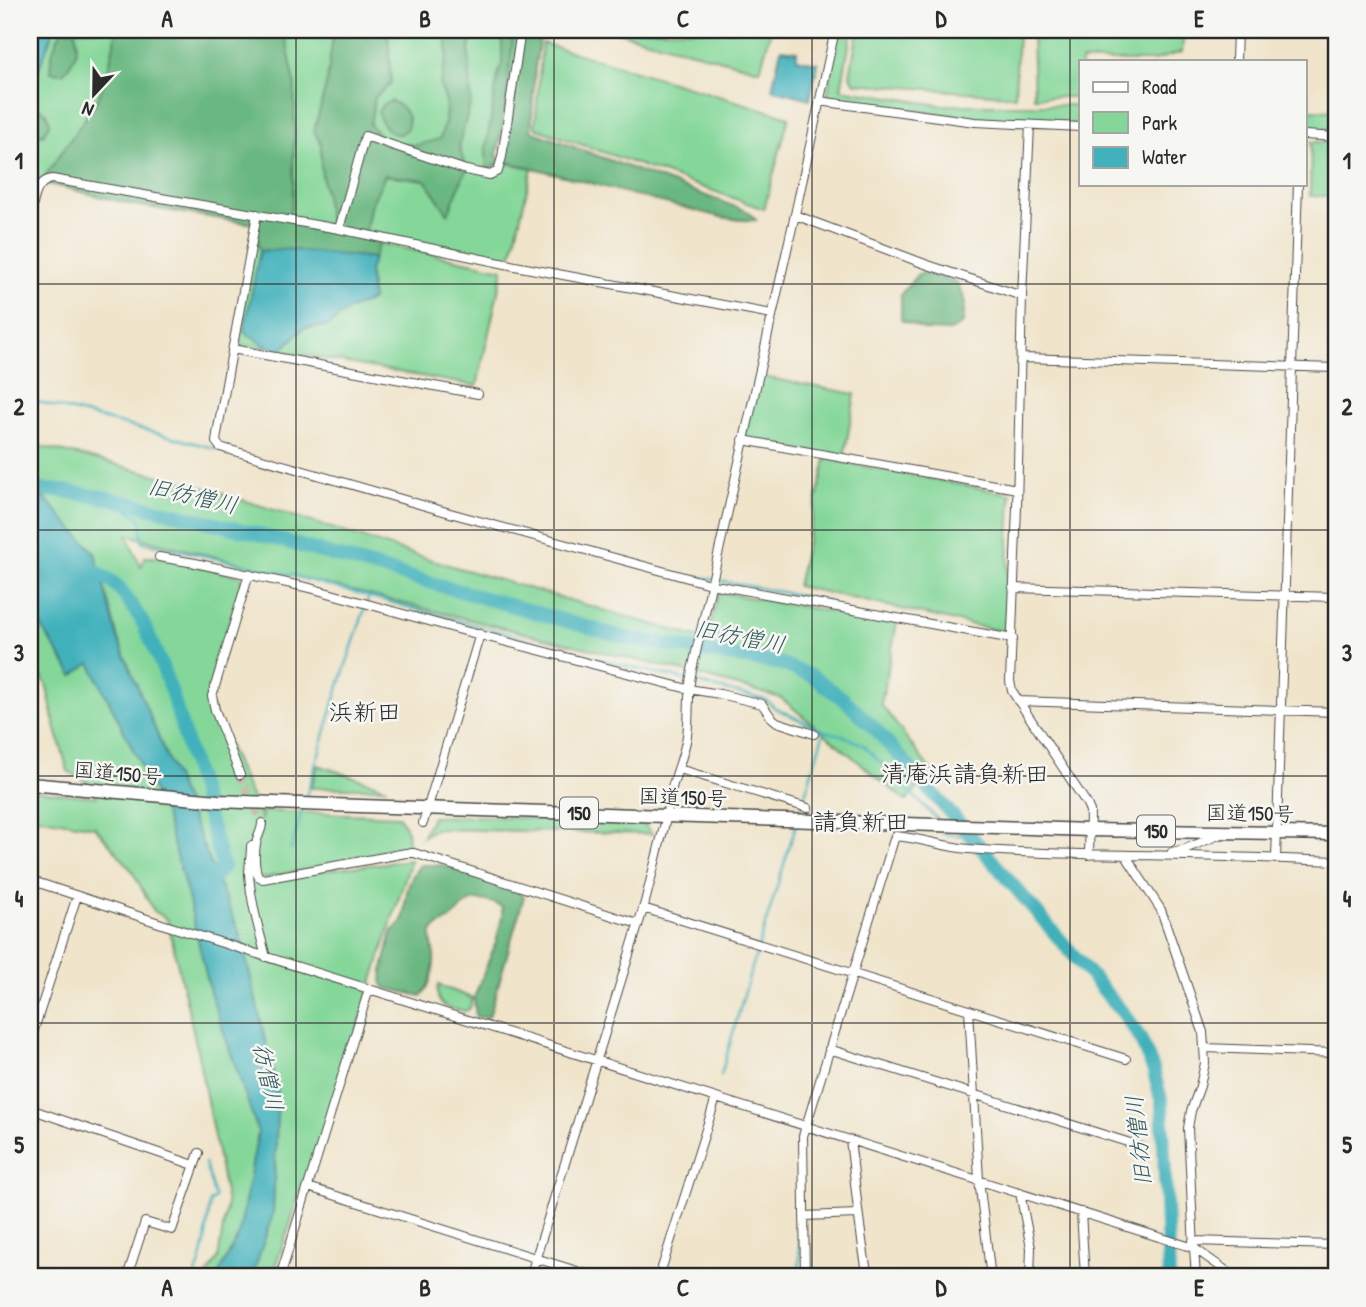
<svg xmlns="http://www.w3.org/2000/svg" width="1366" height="1307" font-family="'Patrick Hand','Klee One',sans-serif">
	<rect width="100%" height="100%" fill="#f6f6f2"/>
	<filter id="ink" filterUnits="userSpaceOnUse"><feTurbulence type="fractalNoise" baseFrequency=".0143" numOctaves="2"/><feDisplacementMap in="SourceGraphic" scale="14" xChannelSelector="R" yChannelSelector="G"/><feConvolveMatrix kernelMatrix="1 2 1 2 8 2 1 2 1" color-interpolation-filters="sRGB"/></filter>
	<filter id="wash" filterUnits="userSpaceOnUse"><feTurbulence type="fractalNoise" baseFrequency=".00686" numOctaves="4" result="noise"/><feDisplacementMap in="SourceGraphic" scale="28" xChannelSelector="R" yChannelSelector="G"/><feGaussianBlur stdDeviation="1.57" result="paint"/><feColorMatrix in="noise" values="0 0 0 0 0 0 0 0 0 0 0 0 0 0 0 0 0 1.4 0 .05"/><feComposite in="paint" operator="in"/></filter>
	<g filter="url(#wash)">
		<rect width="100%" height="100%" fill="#f0e4ca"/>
		<path fill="#84d799" stroke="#588162" stroke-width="2" d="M30,30H518L516,67L490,174L501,162L532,168L511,258L365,235L370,207L384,175L425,180L466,169L372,146L354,233L41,183L30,231Z
			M610,30H771L760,70Z
			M837,30H852L841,89L939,105H1081V125L1012,124L827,98Z
			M858,30H1018L1015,96L855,83L850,75Z
			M1032,30H1184L1182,52L1152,61H1081V97H1034Z
			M542,43L789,117L764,209L535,128Z
			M1305,110L1336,111V130L1305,129Z
			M1311,142H1336V196H1310Z
			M255,224L261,247L244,331L266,346L263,348L236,346Z
			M379,243L503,269L477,386L280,351L304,328L328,326L348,310L372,300L369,270Z
			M758,376L855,394L844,458L743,440Z
			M30,444L103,461L205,488L438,562L707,640L718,592L897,623L881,704L932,772L906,801L781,698L683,671L536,636L127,535L141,567L145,557H159L243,577L207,697L261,819L263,811L399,816L407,831L409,853L260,878L411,860L321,1144L302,1185L289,1228L271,1277H206L218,1259L227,1203L194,1034L167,919L154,911L131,869L95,827L30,816V790L97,797L88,783L68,771L55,726L47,687L30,652Z
			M826,459L1011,494L1005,632L797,586Z
			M318,765L387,788H311Z
			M478,816L643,823L652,834L435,829L422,837L432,817Z
			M438,985L472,998L470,1008L466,1011C448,1009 434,1007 438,985Z"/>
		<path fill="#6bb881" stroke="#4b7256" stroke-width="2" d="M62,30H75C79,49 77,58 63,73L51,72C49,58 55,42 62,30Z
			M117,30H284L295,83L293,198L289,220L379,243L374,258L283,249L260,251L254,224L134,205L41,182L97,101L107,74Z
			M335,30H388L391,84L375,97L370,125L387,144L417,145L440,139L445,122L446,102L440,85L447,56V30H473L469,51L471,101L459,145L466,170L448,214L425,180L385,175L370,207L365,235L330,228L321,168V143L314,132L327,81L333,35Z
			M502,30H514L505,113L497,155L501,162L486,170V148L498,75L502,65Z
			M521,30H541L535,68L531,131L747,211L756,220C731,222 706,213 681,207C622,193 563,174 503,161Z
			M391,101C430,118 393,159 378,113L382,105Z
			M38,107L46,113L50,123L43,135L30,132V114Z
			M925,273L957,283L965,300L963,323L951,331L926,330L901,320V294L918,274Z
			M420,865H441L496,879L524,896L489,1017H476L474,998L496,942L502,917V907C493,901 475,897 466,904C460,909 456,916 449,920C443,924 436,924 432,933C429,941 434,947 434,955C435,967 430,988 421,996L386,988L382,984L383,969L392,931L403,921C406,899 405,884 420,865Z"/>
		<path fill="#41b1bb" stroke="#366e73" stroke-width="2" d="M30,30H54L36,76L37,93L30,107Z
			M781,49L797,51V59L818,63L810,99L772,89Z
			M283,249L374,258L369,270L372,300L348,310L328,326L304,328L280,351L266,346L244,331L260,251Z
			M30,482L95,553L118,639L241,937L278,1093L273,1214L252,1277H217L239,1234L258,1132L210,992L188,897L164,812L90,663L73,676L30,609Z"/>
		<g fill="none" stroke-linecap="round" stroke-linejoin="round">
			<path stroke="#41b1bb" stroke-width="2.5" d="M30,401L31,400L217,449
				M113,499L141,519L142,542L290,575L618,664L687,680
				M700,577L828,601
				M694,682L766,700L775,708L824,731L844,736L863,745L939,821
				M305,800L339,686L369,596
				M799,815L824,731
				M942,831L943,834L971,836
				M291,850L303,807
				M721,1075L747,984L796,825
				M799,1223L800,1277
				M195,1277C205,1253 207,1228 210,1202L215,1198L205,1163"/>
			<path stroke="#41b1bb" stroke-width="14" d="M30,489L64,491L113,499L258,534L626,638L782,664L812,676L845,700L875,729L971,836L1124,1014L1140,1038L1153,1069L1162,1103L1169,1277
				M85,565L111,581L120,589L141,619L150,638L163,669L173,697L223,867L204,886"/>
		</g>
	</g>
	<g filter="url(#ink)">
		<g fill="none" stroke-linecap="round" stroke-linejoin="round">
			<path stroke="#c9bfaa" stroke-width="8" stroke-dasharray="8 4" stroke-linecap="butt" d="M240,775L262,823"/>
			<g stroke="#494743" stroke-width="10">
				<path id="minor" d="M1236,61L1237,30
					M819,101L975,122L1081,127
					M1030,125L1022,296L1017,507L1010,681L1012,691L1087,804L1090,811L1089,855
					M1305,135L1336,137
					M257,214L217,434L216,442L220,447L450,513L710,584L1013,639
					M795,215L925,264L1022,296
					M30,220C33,205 34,181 52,179L339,229L515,266L772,314
					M339,229L365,136L466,170L490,175L498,171L502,157L521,30
					M232,349L478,394
					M1022,358L1336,368
					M743,440L1017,489
					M159,557L195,563L310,588L461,630L688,689L720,694L762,704L771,717L777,722L814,734
					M1013,588L1336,597
					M1018,701L1336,712
					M679,769L808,808
					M240,775L215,710L212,696L249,574
					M262,823C262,830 259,833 257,840C254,850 254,867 258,876L263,879L406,853H414L638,924
					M423,823L480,634
					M251,846C251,856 249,865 249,874C251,903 259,930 266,957
					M1172,852L1185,849L1219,835
					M1126,856L1161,910L1203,1032L1205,1063L1200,1086L1191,1111L1188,1128L1194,1248L1235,1277
					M1276,859L1298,184
					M30,880L165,925L1194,1248L1196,1277
					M643,908L1126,1059
					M969,1010L979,1180L990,1270L989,1277
					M30,1042L77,896
					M1205,1048L1336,1053
					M829,1049L1140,1146
					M30,1109L194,1165
					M850,1140C856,1186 859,1232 868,1277
					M308,1187L596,1277
					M1020,1193L1031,1248L1030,1277
					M1081,1212L1085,1277
					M804,1216L858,1214
					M1193,1241L1336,1245
					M127,1277L145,1222L172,1230L199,1153
					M280,1277L369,989
					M530,1277L644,906L667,815C668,788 683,763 687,736C690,714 687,692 692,670L796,210L835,30
					M659,1277L716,1098
					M805,1277L803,1136L895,836C920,838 944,847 969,849C1041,855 1114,854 1187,856C1237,857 1287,859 1336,861"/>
			</g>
			<g stroke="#494743" stroke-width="15">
				<path id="highway" d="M30,784L218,801L330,805L1089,830L1336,834"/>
			</g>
			<use href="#minor" stroke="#fff" stroke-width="8"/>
			<use href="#highway" stroke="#fff" stroke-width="12"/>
		</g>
	</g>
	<path fill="none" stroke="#2b2b2b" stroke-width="2" stroke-opacity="0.55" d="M296,30V1277M554,30V1277M812,30V1277M1070,30V1277M30,284H1336M30,530H1336M30,776H1336M30,1023H1336"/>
	<g text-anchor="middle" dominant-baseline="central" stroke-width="5" stroke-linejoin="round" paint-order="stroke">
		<g fill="#f6f6f2" stroke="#686867" stroke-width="2">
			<rect x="560" y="797.5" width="38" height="31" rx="5"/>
			<rect x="1137" y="815.5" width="38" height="31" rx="5"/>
		</g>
		<g font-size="19" font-weight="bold" fill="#2b2b2b">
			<text x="579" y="813">150</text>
			<text x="1156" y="831">150</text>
		</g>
		<g font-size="21" fill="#2b2b2b" stroke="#f6f6f2">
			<text transform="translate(118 773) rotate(5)">国道150号</text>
			<text transform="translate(683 797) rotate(2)">国道150号</text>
			<text transform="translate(1250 813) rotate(1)">国道150号</text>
		</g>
		<g font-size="23" font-style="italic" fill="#335a5d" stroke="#f6f6f2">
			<text transform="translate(193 495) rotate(13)">旧彷僧川</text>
			<text transform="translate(740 636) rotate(11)">旧彷僧川</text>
			<text transform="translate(269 1077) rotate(78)">彷僧川</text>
			<text transform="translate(1138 1141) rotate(-96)">旧彷僧川</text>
		</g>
		<g font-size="24" fill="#2b2b2b" stroke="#f6f6f2">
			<text x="365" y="711">浜新田</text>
			<text x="965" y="773">清庵浜請負新田</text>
			<text x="861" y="821">請負新田</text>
		</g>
	</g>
	<rect width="1366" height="1307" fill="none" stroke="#f6f6f2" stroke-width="77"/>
	<rect x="1079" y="60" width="228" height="126" fill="#f6f6f2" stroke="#a5a5a2" stroke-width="2"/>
	<rect x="1093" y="82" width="35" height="10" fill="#ffffff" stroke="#a5a5a2" stroke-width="2"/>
	<text x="1142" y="94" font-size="21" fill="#2b2b2b">Road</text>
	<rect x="1093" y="112" width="35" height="21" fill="#84d799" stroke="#a5a5a2" stroke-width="2"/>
	<text x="1142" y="130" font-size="21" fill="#2b2b2b">Park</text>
	<rect x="1093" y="147" width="35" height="21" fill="#41b1bb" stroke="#a5a5a2" stroke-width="2"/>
	<text x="1142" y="164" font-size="21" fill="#2b2b2b">Water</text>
	<g transform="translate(94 94) rotate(202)" stroke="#f6f6f2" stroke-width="5" paint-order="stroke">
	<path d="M0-5L12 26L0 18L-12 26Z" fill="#2b2b2b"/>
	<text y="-10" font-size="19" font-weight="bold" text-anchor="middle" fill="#2b2b2b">N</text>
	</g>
	<rect x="38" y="38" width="1290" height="1230" fill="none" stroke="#2b2b2b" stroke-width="2.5"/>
	<g font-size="23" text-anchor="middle" font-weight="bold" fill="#2b2b2b">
		<text x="167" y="27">A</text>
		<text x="425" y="27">B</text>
		<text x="683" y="27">C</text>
		<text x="941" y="27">D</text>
		<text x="1199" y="27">E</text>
		<text x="19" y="169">1</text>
		<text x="1347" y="169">1</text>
		<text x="19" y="415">2</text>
		<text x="1347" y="415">2</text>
		<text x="19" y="661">3</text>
		<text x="1347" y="661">3</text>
		<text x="19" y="907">4</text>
		<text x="1347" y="907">4</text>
		<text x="19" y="1153">5</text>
		<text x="1347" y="1153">5</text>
		<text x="167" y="1296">A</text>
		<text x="425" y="1296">B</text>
		<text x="683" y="1296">C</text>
		<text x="941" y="1296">D</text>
		<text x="1199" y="1296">E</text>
	</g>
</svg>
